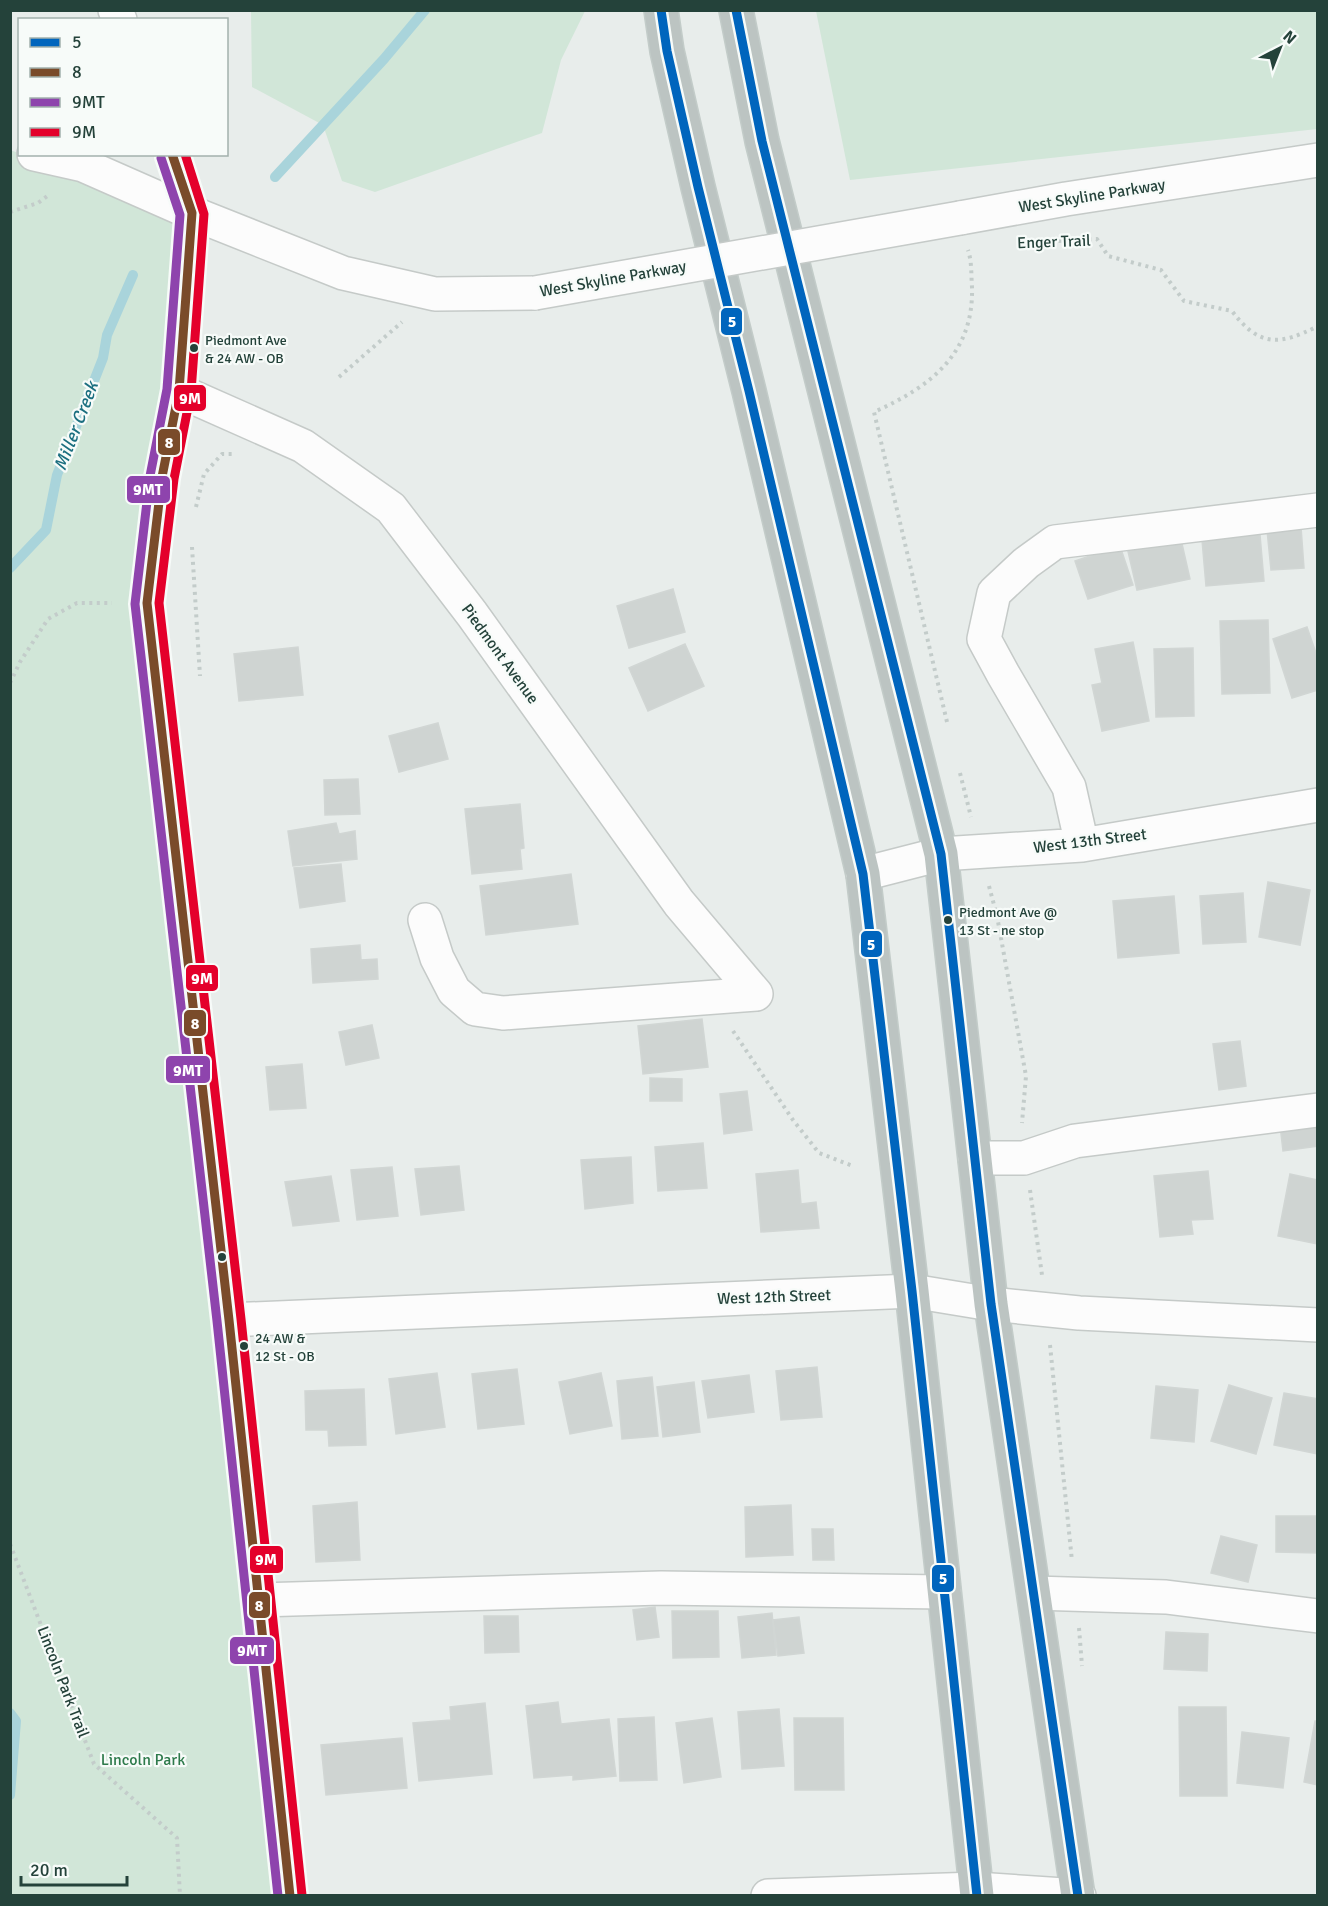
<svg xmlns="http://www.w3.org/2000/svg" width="1328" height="1906" font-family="Signika,sans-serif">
	<rect width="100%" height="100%" fill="#e8edeb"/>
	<path fill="#d1e6d8" d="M251,11V10L585,11L561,60L542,133L375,192L342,181L323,125L252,87Z
		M816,11H1317V129L850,180Z
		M10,150L192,213L147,603L290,1895H11Z"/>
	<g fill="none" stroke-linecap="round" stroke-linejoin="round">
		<path stroke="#a9d4db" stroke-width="10" d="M275,177L384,59L425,10
			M10,568L46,530L57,475L103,358L107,335L133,275
			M10,1713L16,1721L10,1795"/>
	</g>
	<path fill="#cfd4d2" stroke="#d1d6d4" stroke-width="1.5" d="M1301,527L1304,568L1271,570L1267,530Z
		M1180,535L1190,579L1137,590L1127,547Z
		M1260,535L1264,581L1206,586L1202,540Z
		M1120,546L1133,585L1088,599L1075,561Z
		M673,589L685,632L629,648L617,606Z
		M1268,620L1270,693L1222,694L1220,621Z
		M1307,627L1318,659V690L1292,698L1273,639Z
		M1133,642L1149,721L1102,731L1092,685L1102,683L1095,649Z
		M685,644L704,686L648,711L629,668Z
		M298,647L303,695L239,701L234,654Z
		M1193,648L1194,716L1156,717L1154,649Z
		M438,723L448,759L399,772L389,736Z
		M358,779L360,814L325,815L324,780Z
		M520,804L524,848L520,849L522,869L472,874L465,809Z
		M336,823L339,834L355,831L357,859L293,866L288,831Z
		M341,864L345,901L300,908L294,868Z
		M571,874L578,924L486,935L480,886Z
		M1268,882L1310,890L1300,945L1259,937Z
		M1243,893L1246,942L1203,944L1200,896Z
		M1174,896L1179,953L1118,958L1113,901Z
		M360,945L361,960L377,959L378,979L313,983L311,949Z
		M702,1019L708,1067L643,1074L638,1026Z
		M372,1025L379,1058L346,1065L339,1032Z
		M1240,1041L1246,1086L1219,1090L1213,1044Z
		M302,1064L306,1108L270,1110L266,1067Z
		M650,1078L682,1079V1101H650Z
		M747,1091L752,1130L724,1134L720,1094Z
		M1318,1120V1146L1283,1151L1280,1125Z
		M703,1143L707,1188L658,1191L655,1147Z
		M631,1157L633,1203L585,1209L581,1160Z
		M459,1166L464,1210L421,1215L415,1169Z
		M392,1167L398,1216L357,1220L351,1170Z
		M798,1170L801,1204L816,1202L819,1228L761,1232L756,1174Z
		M1208,1171L1213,1219L1191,1220L1193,1234L1160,1237L1154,1176Z
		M1290,1174L1318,1180V1244L1278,1236Z
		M331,1176L339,1221L293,1226L285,1182Z
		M817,1367L822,1417L781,1420L776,1371Z
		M517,1369L524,1424L478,1429L472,1374Z
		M437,1373L445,1427L396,1434L389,1379Z
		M601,1373L612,1426L570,1434L559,1382Z
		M749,1375L754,1412L708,1418L702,1381Z
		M652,1377L658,1436L622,1439L617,1381Z
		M694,1382L700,1432L663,1437L657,1387Z
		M1229,1385L1272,1398L1256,1454L1211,1441Z
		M1156,1386L1198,1390L1194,1442L1151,1438Z
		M364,1389L366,1445L329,1446L328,1430H306L305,1391Z
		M1284,1393L1318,1399V1454L1274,1445Z
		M357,1502L360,1560L316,1562L313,1506Z
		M791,1505L793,1555L746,1557L745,1507Z
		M1276,1516H1318V1553L1276,1552Z
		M812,1529H833L834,1560H813Z
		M1221,1536L1257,1545L1248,1582L1211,1573Z
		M655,1607L659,1637L637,1640L633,1610Z
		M672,1611H718L719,1657L673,1658Z
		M772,1613L776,1655L742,1658L738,1617Z
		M484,1616H518L519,1652L485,1653Z
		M799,1617L804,1653L778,1656L773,1620Z
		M1166,1632L1208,1634L1207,1671L1164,1669Z
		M558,1702L561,1724L609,1719L616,1776L573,1780V1775L534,1778L526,1706Z
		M485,1703L492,1774L419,1781L413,1723L451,1720L450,1707Z
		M1179,1707H1226L1227,1796H1180Z
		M779,1709L784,1766L742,1769L738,1712Z
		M654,1717L657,1780L620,1781L618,1719Z
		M712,1718L721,1777L684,1783L676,1723Z
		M794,1718H843L844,1790H795Z
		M1315,1721H1318V1785L1304,1782Z
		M1242,1732L1289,1738L1283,1788L1237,1783Z
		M402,1738L407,1788L326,1795L321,1745Z"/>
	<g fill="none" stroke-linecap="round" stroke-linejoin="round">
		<g stroke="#c5cac8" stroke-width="36">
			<path id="minor" d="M115,10L120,20
				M34,154L83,165L192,213L343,273L435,294L535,293
				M172,154L192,213L179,391L162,477L147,603L229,1320L290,1896
				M960,218L1066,199L1318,160
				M179,391L303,446L391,508L472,614L679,903L756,994
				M1082,845L1069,787L1003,674L984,639L994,593L1026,563L1055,542L1318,510
				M863,874L941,854L1082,845L1318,805
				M425,920L437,958L454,991L475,1009L503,1013L756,994
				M975,1158H1024L1075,1141L1318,1110
				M229,1320L912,1291L991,1304L1079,1313L1318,1325
				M1034,1593L1166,1597L1318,1616
				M259,1600L661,1588L944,1592
				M768,1896L976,1889L1079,1896"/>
		</g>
		<g stroke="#c3ccc9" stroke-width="36">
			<path id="highway" d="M661,10L667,51L698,187L749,391L863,874L912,1291L977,1896
				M736,10L762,141L941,854L991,1304L1078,1896"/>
		</g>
		<path stroke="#c3ccca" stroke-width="4" stroke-dasharray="3 4.5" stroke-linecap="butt" d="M10,212L38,203L50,194
			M1036,242L1097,239L1108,256L1161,270L1184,301L1232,311C1259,347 1279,346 1318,326
			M339,377L402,322
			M196,507L204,474L222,454H232
			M192,547L200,676
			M10,683L20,662L48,619L77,603H112
			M947,722L874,412C930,387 974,354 972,287C971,274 972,262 968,250
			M960,773L971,817
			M989,886L997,916L1026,1076L1022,1123
			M733,1031L793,1120L819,1153L853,1166
			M1030,1190L1042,1275
			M1050,1345L1072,1561
			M10,1544L94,1764L177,1838L180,1896
			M1079,1628L1082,1666"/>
		<use href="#minor" stroke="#fcfcfc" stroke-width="33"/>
		<use href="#highway" stroke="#bcc4c2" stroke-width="33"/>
		<g stroke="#c5cac8" stroke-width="36" stroke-linecap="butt">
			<path id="minor-bridge" d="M535,293L960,218"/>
		</g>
		<use href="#minor-bridge" stroke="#fcfcfc" stroke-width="33"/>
		<g stroke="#f7fbf9" stroke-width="14">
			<path id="bus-1" d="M661,10L667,51L698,187L749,391L863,874L912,1291L977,1896
				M736,10L762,141L941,854L991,1304L1078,1896"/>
		</g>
		<g stroke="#f7fbf9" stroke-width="14">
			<path id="bus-2" d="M172,154L192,213L179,391L162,477L147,603L229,1320L290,1896"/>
		</g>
		<g stroke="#f7fbf9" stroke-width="14">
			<path id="bus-3" d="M161,158L180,215L167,389L150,476L135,604L217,1321L278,1896"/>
		</g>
		<g stroke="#f7fbf9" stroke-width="14">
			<path id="bus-4" d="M185,154L204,214L191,392L174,479L159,603L241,1319L302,1895"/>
		</g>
		<use href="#bus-1" stroke="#0065bd" stroke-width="9"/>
		<use href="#bus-2" stroke="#7a4b2a" stroke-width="9"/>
		<use href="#bus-3" stroke="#8e44ad" stroke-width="9"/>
		<use href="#bus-4" stroke="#e4002b" stroke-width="9"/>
	</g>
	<g fill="#24423a" stroke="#f7fbf9" stroke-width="2">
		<circle cx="194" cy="348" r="5"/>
		<circle cx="948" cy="920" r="5"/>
		<circle cx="222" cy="1257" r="5"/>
		<circle cx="244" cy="1346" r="5"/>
	</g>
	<g text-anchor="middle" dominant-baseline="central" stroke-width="4.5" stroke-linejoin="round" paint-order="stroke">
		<g font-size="14" fill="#24423a" stroke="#f7fbf9" text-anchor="start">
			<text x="205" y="340">Piedmont Ave<tspan x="205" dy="18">&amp; 24 AW - OB</tspan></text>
			<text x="959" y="912">Piedmont Ave @<tspan x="959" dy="18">13 St - ne stop</tspan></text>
			<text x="255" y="1338">24 AW &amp;<tspan x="255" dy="18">12 St - OB</tspan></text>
		</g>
		<g font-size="16" fill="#24423a" stroke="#f7fbf9">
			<text transform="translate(1092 196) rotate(-9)">West Skyline Parkway</text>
			<text transform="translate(1054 242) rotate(-2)">Enger Trail</text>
			<text transform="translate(613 279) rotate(-10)">West Skyline Parkway</text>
			<text transform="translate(500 654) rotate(54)">Piedmont Avenue</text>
			<text transform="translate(1090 841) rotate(-7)">West 13th Street</text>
			<text transform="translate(774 1297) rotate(-2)">West 12th Street</text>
			<text transform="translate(63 1682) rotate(69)">Lincoln Park Trail</text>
		</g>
		<g font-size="16" fill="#2d7a4b" stroke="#f7fbf9">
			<text x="143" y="1760">Lincoln Park</text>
		</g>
		<g font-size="18" font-style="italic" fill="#1c6f80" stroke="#f7fbf9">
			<text transform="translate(76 426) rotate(-69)">Miller Creek</text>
		</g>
	</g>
	<g stroke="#f7fbf9" stroke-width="2">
		<rect x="720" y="307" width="23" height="29" rx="6" fill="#0065bd"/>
		<rect x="173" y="384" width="34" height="28" rx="6" fill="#e4002b"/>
		<rect x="157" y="428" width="24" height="28" rx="6" fill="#7a4b2a"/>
		<rect x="126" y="475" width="45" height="29" rx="6" fill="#8e44ad"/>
		<rect x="860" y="930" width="23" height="28" rx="6" fill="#0065bd"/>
		<rect x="185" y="964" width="34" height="28" rx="6" fill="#e4002b"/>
		<rect x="183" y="1009" width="24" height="28" rx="6" fill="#7a4b2a"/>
		<rect x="165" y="1055" width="46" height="29" rx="6" fill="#8e44ad"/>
		<rect x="249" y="1545" width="35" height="29" rx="6" fill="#e4002b"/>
		<rect x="931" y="1564" width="24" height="29" rx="6" fill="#0065bd"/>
		<rect x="248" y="1591" width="23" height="28" rx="6" fill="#7a4b2a"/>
		<rect x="229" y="1636" width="46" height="29" rx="6" fill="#8e44ad"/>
	</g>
	<g font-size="16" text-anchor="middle" font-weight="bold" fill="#fff">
		<text x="732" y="327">5</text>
		<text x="190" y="404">9M</text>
		<text x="169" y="448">8</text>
		<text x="148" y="495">9MT</text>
		<text x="871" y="950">5</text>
		<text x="202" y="984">9M</text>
		<text x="195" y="1029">8</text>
		<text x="188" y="1076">9MT</text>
		<text x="266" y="1565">9M</text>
		<text x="943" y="1584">5</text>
		<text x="259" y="1611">8</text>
		<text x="252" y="1656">9MT</text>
	</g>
	<rect width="1328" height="1906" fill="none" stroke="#24423a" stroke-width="24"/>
	<rect x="18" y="18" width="210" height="138" fill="#f7fbf9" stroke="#a3b1ad" stroke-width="1.5"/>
	<rect x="30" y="38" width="30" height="9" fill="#0065bd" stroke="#a3b1ad" stroke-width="1.5"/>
	<text x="72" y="48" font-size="18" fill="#24423a">5</text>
	<rect x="30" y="68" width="30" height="9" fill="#7a4b2a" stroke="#a3b1ad" stroke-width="1.5"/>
	<text x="72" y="78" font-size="18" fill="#24423a">8</text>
	<rect x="30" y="98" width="30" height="9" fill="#8e44ad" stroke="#a3b1ad" stroke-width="1.5"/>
	<text x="72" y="108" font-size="18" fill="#24423a">9MT</text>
	<rect x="30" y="128" width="30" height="9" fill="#e4002b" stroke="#a3b1ad" stroke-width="1.5"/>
	<text x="72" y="138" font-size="18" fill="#24423a">9M</text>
	<g transform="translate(1280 48) rotate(42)" stroke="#f7fbf9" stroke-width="4.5" paint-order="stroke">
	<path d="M0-4.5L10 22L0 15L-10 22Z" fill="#24423a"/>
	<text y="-9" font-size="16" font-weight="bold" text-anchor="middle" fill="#24423a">N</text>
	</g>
	<path d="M21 1876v9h106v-9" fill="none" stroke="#24423a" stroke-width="3"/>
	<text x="30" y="1876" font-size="18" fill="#24423a" stroke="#f7fbf9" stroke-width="4.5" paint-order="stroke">20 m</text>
</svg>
